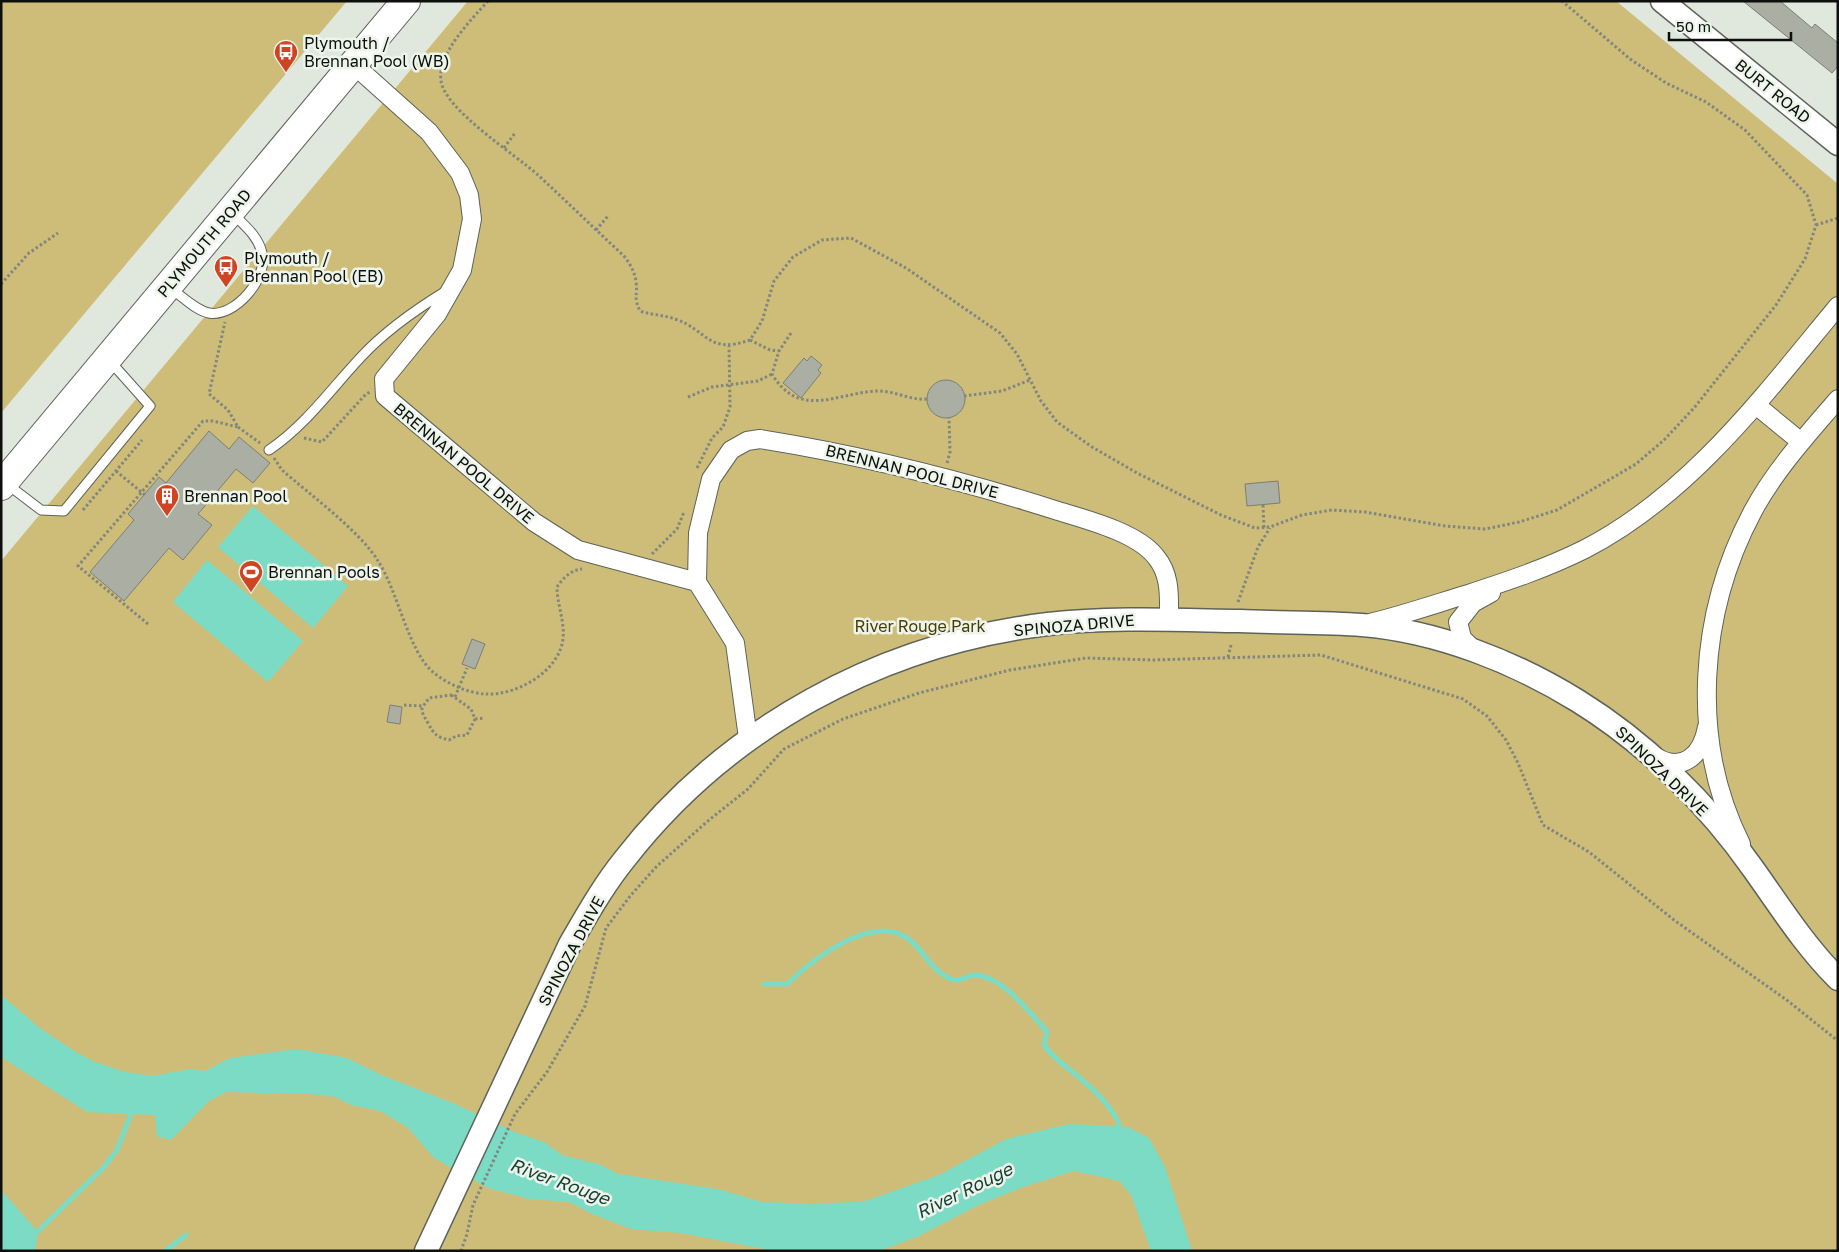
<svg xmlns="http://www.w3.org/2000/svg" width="1839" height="1252" font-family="'Golos Text',sans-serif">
	<rect width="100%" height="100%" fill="#e0e7dd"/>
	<path fill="#cebd78" d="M1,1H347L1,413Z
		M468,1H1616L1838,184V1251H1V561Z"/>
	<path fill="#7cdbc5" d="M253,506L348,586L313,628L218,547Z
		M207,560L303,641L268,682L173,602Z
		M1,995L41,1029L74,1051L95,1062L125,1072L152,1076L191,1069L205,1071L230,1058L296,1049L347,1058L379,1074L455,1104L517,1133L544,1142L562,1155L601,1165L618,1174L717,1189L762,1202L816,1204L865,1201L939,1175L1006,1139L1069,1124L1128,1127L1149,1138L1165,1167L1192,1251H1151L1131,1195L1119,1181L1074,1171L1023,1187L981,1204L917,1237L879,1251H775L680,1233L631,1229L592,1214L569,1202L529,1199L488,1188L434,1158L408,1128L380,1111L351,1105L335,1097L310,1094L227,1092L209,1101L171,1140L157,1136L155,1115L87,1112L4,1059L1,1057Z
		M1,1190L38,1232L35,1251H1Z"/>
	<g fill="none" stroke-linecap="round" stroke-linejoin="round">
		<path stroke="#7cdbc5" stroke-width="5" d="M764,984H787C812,960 873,911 910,940C924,952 933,972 951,979C959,983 968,974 977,975C1006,979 1027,1011 1047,1031L1044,1045C1054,1060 1068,1067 1081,1079C1096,1091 1110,1106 1119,1123L1116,1133
			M33,1236L103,1168L117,1150L132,1111
			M165,1251L186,1235"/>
	</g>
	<path fill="#abaea3" stroke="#7c7e74" d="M1743,1H1780L1812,28L1815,24L1838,43V66L1832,73Z
		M811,356L822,365L818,370L821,373L801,398L783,383L804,358L807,361Z
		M927 399a19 19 0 1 1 38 0a19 19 0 1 1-38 0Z
		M209,431L229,449L239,437L270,463L253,483L236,469L198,514L212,525L183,560L169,548L124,601L90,572L134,520L128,514L159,477L166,483Z
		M1278,481L1280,503L1247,506L1245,484Z
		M472,639L485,644L475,669L462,664Z
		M390,705L402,707L400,724L387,722Z"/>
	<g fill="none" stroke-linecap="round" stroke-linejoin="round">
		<g stroke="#5d635a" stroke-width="11">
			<path id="service" d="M170,288C182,296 195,310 209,313C235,318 269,277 262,253C258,236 245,226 233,214
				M269,450C305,426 331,389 361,357C386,330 415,310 446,291
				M7,484L41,510L64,511L150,406L109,360"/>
		</g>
		<g stroke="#5d635a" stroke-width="20">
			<path id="minor" d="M353,64L429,132L460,173L469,195L472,219L462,270L437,314L384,379L385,396L534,522L578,550L697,582L698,533L711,479L731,450L747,441L760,439C860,455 958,479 1055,510C1084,519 1137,532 1156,557C1171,575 1169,597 1169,619
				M1756,405L1801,442
				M697,582L735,643L748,738
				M1370,623C1403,615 1435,604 1468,594C1508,581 1547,568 1585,549C1690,495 1764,395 1838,306
				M1475,651L1462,638L1458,622L1473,603L1491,593
				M1656,757C1683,773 1702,755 1707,727
				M1741,844C1689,740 1699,612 1753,511C1775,470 1808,434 1838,399"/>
		</g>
		<g stroke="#5d635a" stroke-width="25">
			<path id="tertiary" d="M1662,1L1838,144
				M426,1251L570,944C587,915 603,886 624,860C727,727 881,644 1048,624C1111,617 1176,620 1240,621C1280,623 1322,622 1362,625C1437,631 1515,662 1578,701C1646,743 1708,804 1754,870C1781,908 1805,946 1838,979"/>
		</g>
		<g stroke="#5d635a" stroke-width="30">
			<path id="primary" d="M1,486L406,1"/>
		</g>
		<path stroke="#81867f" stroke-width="3" stroke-dasharray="2.5 2.5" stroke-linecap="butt" d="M488,1C471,20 437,54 441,81C445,110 516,155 538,175C567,202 595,229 624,256C630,264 635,272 636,282C638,296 633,296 640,311C652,315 664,315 675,319C708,330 707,355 750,340L762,321L774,281L793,257L822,240L851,238L906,268L1000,333L1017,354L1041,401L1057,422L1092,447L1137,473L1221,515L1255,528L1270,527L1302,515L1332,510L1365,512L1445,526L1485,529L1519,522L1557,510L1636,464L1664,440L1694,408L1776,305L1805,259L1816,225L1807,195L1745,130L1706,102L1666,83L1630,59L1562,1
			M504,148L515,133
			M1816,225L1838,218
			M596,230L608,216
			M1,284L29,253L58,233
			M791,333L779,351L772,374C799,419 835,394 875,391C894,390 910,401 928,399
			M750,340L770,350L779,351
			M964,396L1002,391L1030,380
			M688,397L712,387L758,381L772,374
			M238,427L260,443
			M304,438L322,442L366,394L370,392
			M274,458L282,470C309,494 360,531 378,561C398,591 408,651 433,672C447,684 468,693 485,694C516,696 559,672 563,639C565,622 557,604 557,587C563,578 571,570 582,569
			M947,463L950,452L949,417
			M697,468L712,438L723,427L730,407L729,346
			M116,471L145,495
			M1263,505L1264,528
			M83,510L142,440
			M652,554L677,529L684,512
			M1238,602L1258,547L1270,528
			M148,624L78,566L203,421H213L238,427L228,410L209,394L225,322
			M1228,657L1231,645
			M451,695L471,709L475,719L467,735L456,736L449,740C436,737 434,734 428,723C425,717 422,715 422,708L429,698Z
			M455,697L467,668
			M404,705L423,706
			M475,719L485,718
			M461,1251L467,1234L473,1205L515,1114L547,1072L585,1006L606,928L631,895L657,866L709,820L748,789L784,749L843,719L919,693L1010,670L1086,658L1153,660L1321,655L1463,699L1487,716L1506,740L1518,763L1543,825L1589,852L1674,920L1788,1001L1838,1041"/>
		<use href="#service" stroke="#fff" stroke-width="9"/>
		<use href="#minor" stroke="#fff" stroke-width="18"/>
		<use href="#tertiary" stroke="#fff" stroke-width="22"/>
		<use href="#primary" stroke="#fff" stroke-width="28"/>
	</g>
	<defs>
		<g id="bus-pin" transform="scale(1.25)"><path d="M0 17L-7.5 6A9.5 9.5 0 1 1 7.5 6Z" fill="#cf4524" stroke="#edf4ea"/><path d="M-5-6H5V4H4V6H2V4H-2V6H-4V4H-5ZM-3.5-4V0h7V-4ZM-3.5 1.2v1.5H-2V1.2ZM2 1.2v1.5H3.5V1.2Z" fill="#fff"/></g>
		<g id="building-pin" transform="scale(1.25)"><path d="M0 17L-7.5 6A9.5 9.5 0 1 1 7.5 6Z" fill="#cf4524" stroke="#edf4ea"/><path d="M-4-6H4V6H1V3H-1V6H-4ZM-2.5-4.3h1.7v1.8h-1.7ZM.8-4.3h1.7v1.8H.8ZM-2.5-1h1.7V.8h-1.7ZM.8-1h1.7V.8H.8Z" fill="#fff"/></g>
		<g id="stadium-pin" transform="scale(1.25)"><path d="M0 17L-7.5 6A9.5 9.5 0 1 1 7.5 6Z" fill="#cf4524" stroke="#edf4ea"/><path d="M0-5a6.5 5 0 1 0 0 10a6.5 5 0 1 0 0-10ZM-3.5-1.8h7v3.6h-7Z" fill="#fff"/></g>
	</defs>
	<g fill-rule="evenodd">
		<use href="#bus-pin" x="286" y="52"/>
		<use href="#bus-pin" x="226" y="267"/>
		<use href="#building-pin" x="167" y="496"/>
		<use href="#stadium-pin" x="251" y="572"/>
	</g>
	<g text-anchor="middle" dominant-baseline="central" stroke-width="5" stroke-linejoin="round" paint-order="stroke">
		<g font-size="16" fill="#0d0f0c" stroke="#edf4ea" text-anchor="start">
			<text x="304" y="43">Plymouth /<tspan x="304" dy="18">Brennan Pool (WB)</tspan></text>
			<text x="244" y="258">Plymouth /<tspan x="244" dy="18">Brennan Pool (EB)</tspan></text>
			<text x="184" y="496">Brennan Pool</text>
			<text x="268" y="572">Brennan Pools</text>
		</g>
		<g font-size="16" fill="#0d0f0c" stroke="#edf4ea">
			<text transform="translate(1773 91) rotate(39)">BURT ROAD</text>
			<text transform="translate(204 243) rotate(-50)">PLYMOUTH ROAD</text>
			<text transform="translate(464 463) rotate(40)">BRENNAN POOL DRIVE</text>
			<text transform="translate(912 471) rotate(14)">BRENNAN POOL DRIVE</text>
			<text transform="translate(1074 625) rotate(-5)">SPINOZA DRIVE</text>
			<text transform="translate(1662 771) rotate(44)">SPINOZA DRIVE</text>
			<text transform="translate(571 951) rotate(-62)">SPINOZA DRIVE</text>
		</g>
		<g font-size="16" fill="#493c00" stroke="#edf4ea">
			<text x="920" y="626">River Rouge Park</text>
		</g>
		<g font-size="18" font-style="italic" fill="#143f36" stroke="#edf4ea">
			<text transform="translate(560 1181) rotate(20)">River Rouge</text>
			<text transform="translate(964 1190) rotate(-26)">River Rouge</text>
		</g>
	</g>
	<rect width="1839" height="1252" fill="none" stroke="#0d0f0c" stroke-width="5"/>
	<path d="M1669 32v8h122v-8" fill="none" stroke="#0d0f0c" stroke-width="2.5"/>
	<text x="1676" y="32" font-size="15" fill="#0d0f0c" stroke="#edf4ea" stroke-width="4" paint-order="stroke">50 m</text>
</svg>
